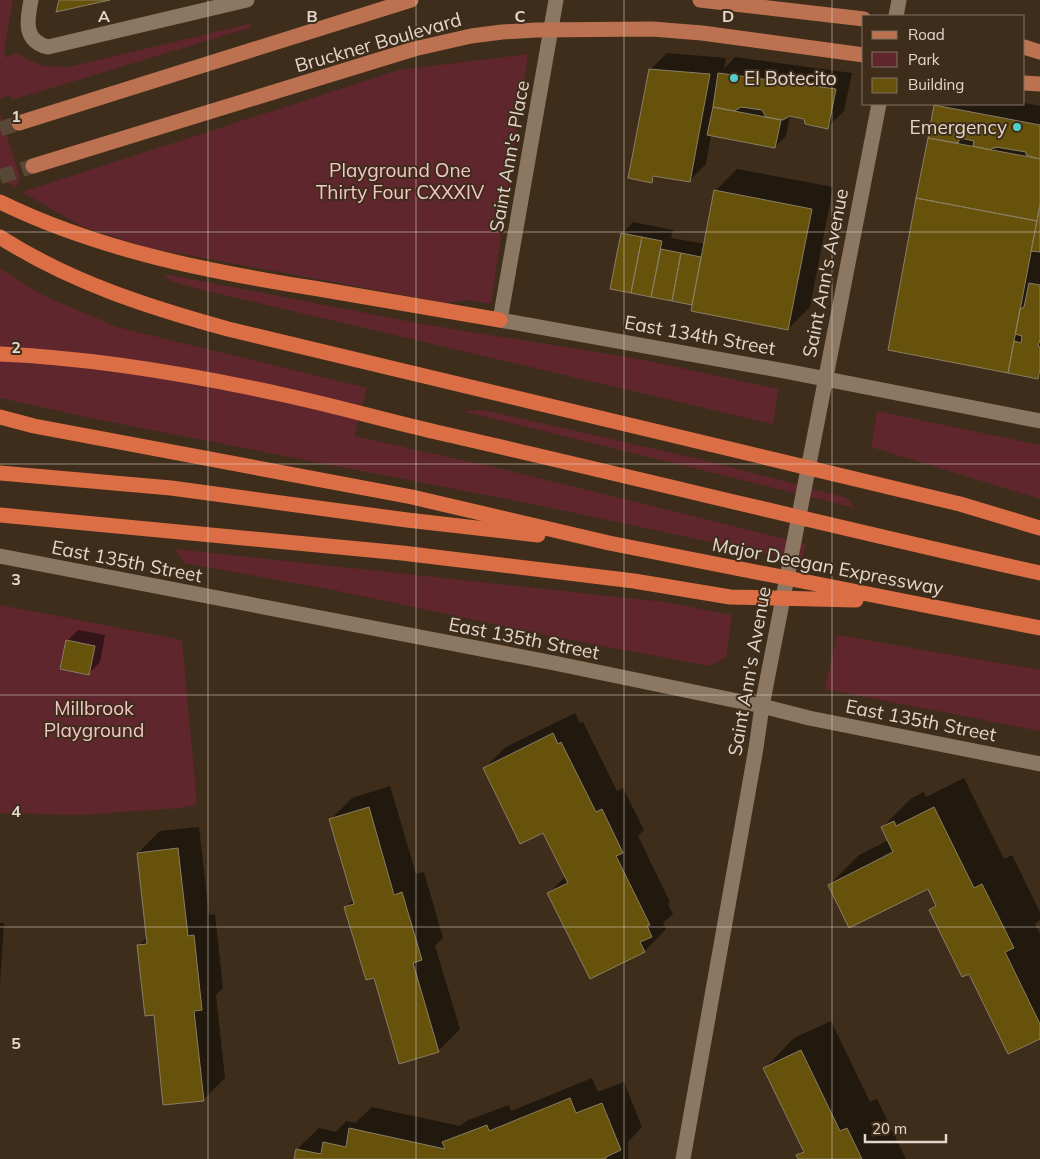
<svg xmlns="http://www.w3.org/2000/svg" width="1040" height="1159" font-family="Mulish,sans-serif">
	<rect width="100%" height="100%" fill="#3f2d1b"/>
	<path fill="#60262d" d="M0,0H13L4,51L6,58L15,53L43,66L69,67L249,24L252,27L12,100L10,95L0,99Z
		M528,54L491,304L466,300L446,303L150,248L83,227L22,192L399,70Z
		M0,114L20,177L16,188L0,177Z
		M0,268L40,294L117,327L367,388L354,436L502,469L806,544L801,561L532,504L95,419L0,398Z
		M165,274L417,323L644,360L778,389L773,424L199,289L170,281Z
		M484,410L699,459L847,498L855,508L462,411Z
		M877,411L1040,445V499L871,447Z
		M175,549L665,602L732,615L726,657L710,666L550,636L333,590L184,563Z
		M0,605L182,640L197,804L181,808L79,815L0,813Z
		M837,635L1040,670V731L825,689Z"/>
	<path fill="#0007" d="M667,53L726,58L724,69L735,57L852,73L844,111L828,127L805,118L790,115L786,136L775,147L711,135L706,164L689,181L657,175L651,181L650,70Z
		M1024,103L1040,106V375L1038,378L889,349L935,106L937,104Z
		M737,169L833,187L810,307L788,329L693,304L611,288L622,234L633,222L673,230L671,238L705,244L716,190Z
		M78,630L105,635L100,662L89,673L67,641Z
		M575,713L580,723L583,722L617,791L623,788L644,830L638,836L670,902L668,905L673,914L663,923L666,929L645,951L590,978L549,893L566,876L544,832L484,768L506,747Z
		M964,778L1004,859L1012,855L1040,912V920L1035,924L1040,934V1037L969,972L931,910L936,904L928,888L829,885L859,855L889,840L882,827L912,798L924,792L926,797Z
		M390,786L416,874L424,872L443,938L435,946L460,1029L438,1051L375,977L346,907L354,899L331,819L352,798Z
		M199,827L209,915L215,914L223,988L216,995L225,1078L204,1099L155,1014L138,946L147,937L138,853L160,831Z
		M0,923H4L0,984Z
		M831,1021L870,1102L877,1099L906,1159H799L797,1156L804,1149L765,1068L794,1038Z
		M592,1078L598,1092L624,1082L642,1127L628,1142V1159H295L297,1149L319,1128L336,1132L346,1121L355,1123L372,1107L460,1126L466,1121L509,1105L511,1111Z"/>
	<path fill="#66520b" stroke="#887e64" d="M59,0H110L56,12Z
		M649,69L710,74L690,182L653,176L652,183L628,178Z
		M718,73L836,89L828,129L805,124L804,119L790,116L783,120L766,117L762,110L741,107L734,111L713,107Z
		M934,105L1040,125V159L1026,155V152L996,147V148H992L991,150L973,146L974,141L960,138L958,143L928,138Z
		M713,107L781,120L775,148L707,135Z
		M928,138L1040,159V205L1037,221L916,198Z
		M714,190L812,209L788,330L691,311Z
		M916,198L1037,221L1008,373L888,350Z
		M1040,205V252L1031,251Z
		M621,233L642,237L631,293L610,289Z
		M642,237L662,241L651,297L631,293Z
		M661,249L681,253L672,301L651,297Z
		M681,253L701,257L692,305L672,301Z
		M1029,283L1040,285V340L1038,346L1040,347V369L1038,379L1008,373L1014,341L1021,343L1022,336L1015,334L1020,309L1024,307Z
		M66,640L95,646L89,675L60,669Z
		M553,733L558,744L561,742L596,812L602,809L623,853L616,856L650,925L647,926L652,937L640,942L645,952L590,979L547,893L568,883L543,833L520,844L483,768Z
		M369,807L394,895L402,892L422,960L413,963L439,1052L399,1064L374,978L366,980L344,907L354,904L329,819Z
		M934,807L974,888L982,884L1014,948L1005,952L1040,1024V1039L1008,1054L969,974L962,977L929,910L936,906L928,889L849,928L828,885L893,852L881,827L894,821L896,826Z
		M178,848L188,936L194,935L202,1010L194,1011L204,1101L163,1105L154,1015L145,1016L137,945L147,944L137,853Z
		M801,1050L840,1131L847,1128L862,1159H798L796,1155L804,1152L763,1068Z
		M570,1098L576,1113L602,1103L621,1150L606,1157V1159H294L296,1149L321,1154L323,1142L346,1147L349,1128L445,1149L442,1142L487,1125L489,1131Z"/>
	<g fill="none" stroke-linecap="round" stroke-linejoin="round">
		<path stroke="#584636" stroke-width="15" stroke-dasharray="15 8" stroke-linecap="butt" d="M0,129L19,123
			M0,177L33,166"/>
		<path stroke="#8c7762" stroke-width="15" d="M31,0C27,20 23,41 48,47L247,0
			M556,0L500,320L790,372L1040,421
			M896,16L899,0
			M762,706L879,104"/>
		<path stroke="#8c7762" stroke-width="15" d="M0,556L554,663L762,706L809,718L1040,764
			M683,1159L756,748L762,706"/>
		<path stroke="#bc7251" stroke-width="15" d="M700,0L864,19
			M1024,47L1040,52
			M1024,83L1040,84
			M19,123L411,0
			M33,166L414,49L471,36L502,32L537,30L652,29L702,33L864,55"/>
		<path stroke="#dc6e46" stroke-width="15" d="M0,202C98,250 206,271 313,288C375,299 438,309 500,320
			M0,237C70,282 148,307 228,329L960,504L1040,528
			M0,354C94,358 188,374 280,394C332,405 384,420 436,432C638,478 838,528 1040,573
			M0,417L34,426L412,497L609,543L1040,628
			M0,473L171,488L407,520L538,535
			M0,515L402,553L634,581L730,597L856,600"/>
	</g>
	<path fill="none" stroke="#e3d7cc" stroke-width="1" stroke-opacity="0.55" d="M208,0V1159M416,0V1159M624,0V1159M832,0V1159M0,232H1040M0,464H1040M0,695H1040M0,927H1040"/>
	<g fill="#53cdca" stroke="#3f2d1b" stroke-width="2">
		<circle cx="734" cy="78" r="5"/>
		<circle cx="1017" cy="127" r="5"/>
	</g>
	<g text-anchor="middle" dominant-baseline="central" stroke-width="4" stroke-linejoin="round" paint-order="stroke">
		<g font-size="19" fill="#e3d7cc" stroke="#3f2d1b">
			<text transform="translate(378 42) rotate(-16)">Bruckner Boulevard</text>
			<text transform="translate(509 156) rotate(-80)">Saint Ann's Place</text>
			<text transform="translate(825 273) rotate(-79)">Saint Ann's Avenue</text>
			<text transform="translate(700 335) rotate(10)">East 134th Street</text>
			<text transform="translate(127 561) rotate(11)">East 135th Street</text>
			<text transform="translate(828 566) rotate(11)">Major Deegan Expressway</text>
			<text transform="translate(524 638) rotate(11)">East 135th Street</text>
			<text transform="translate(749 671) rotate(-80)">Saint Ann's Avenue</text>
			<text transform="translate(921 720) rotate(11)">East 135th Street</text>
		</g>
		<g font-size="19" fill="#e3d7cc" stroke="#3f2d1b" text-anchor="start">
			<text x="744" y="78">El Botecito</text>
			<text x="1007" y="127" text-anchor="end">Emergency</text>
		</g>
		<g font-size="19" fill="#f4c4c6" stroke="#3f2d1b">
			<text x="400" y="170">Playground One<tspan x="400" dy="22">Thirty Four CXXXIV</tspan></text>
			<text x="94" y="708">Millbrook<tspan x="94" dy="22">Playground</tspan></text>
		</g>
	</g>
	<g font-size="16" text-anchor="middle" font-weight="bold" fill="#e3d7cc" stroke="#3f2d1b" stroke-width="4" stroke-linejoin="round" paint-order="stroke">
		<text x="104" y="22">A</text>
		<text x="312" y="22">B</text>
		<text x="520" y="22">C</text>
		<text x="728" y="22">D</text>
		<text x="16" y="122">1</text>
		<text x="16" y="353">2</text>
		<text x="16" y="585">3</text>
		<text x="16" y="817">4</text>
		<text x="16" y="1049">5</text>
	</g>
	<rect x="862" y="15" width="162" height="90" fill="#3f2d1b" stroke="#817162"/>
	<rect x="872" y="31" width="25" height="8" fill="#bc7251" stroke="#817162"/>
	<text x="908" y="40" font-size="15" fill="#e3d7cc">Road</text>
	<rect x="872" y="52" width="25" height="15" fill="#60262d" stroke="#817162"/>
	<text x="908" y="65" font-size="15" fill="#e3d7cc">Park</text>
	<rect x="872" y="78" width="25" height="15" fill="#66520b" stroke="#817162"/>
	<text x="908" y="90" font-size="15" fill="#e3d7cc">Building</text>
	<path d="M865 1134v8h81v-8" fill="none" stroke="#e3d7cc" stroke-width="2.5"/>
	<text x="872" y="1134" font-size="15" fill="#e3d7cc" stroke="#3f2d1b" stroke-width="4" paint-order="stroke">20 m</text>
</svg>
